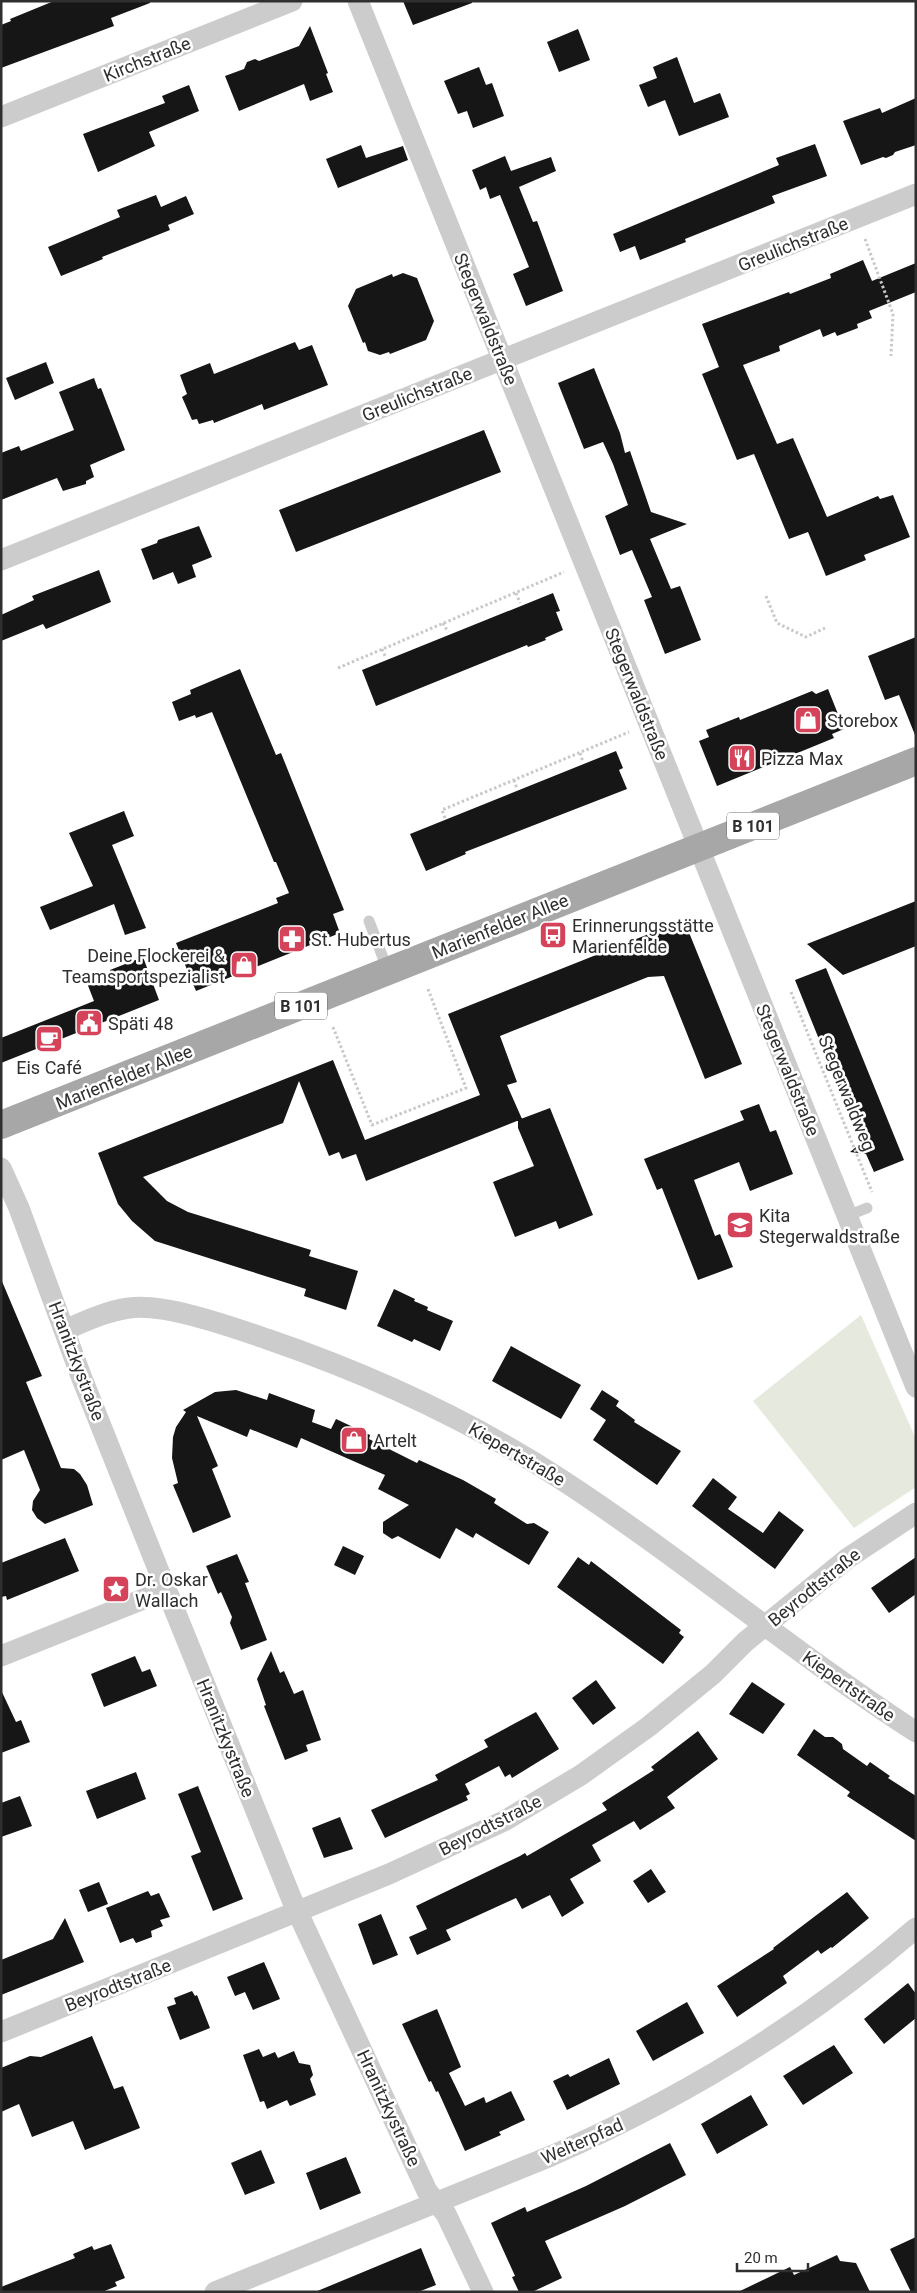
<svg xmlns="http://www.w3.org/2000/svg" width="917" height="2293" font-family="Roboto,sans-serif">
	<rect width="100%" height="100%" fill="#fff"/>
	<path fill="#e6eade" d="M861,1315L916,1439V1487L854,1528L753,1401Z"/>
	<path fill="#161616" d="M54,1H150V3L111,18L114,26L1,68V25L11,21L10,19Z
		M403,1H472V3L413,25Z
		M310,26L328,73L326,74L333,92L310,101L304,84L239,111L225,76L244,69L247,62L255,59L259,61L299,46Z
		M578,29L590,60L559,72L547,42Z
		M677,57L694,103L720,93L729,117L679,136L665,100L648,107L639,85L657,78L653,67Z
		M479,67L486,85L492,83L504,116L473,128L467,111L458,114L444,81Z
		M189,85L199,111L149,132L155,146L98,172L83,134L165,103L162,96Z
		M916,98V145L895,152L893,155L886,158L883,157L861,165L843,121L880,108L882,113Z
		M815,144L827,176L772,196L775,203L685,239L686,242L640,260L635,246L620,252L613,234L779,165L776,158Z
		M361,145L366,158L403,146L408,160L338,188L326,159Z
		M505,156L511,171L551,157L556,171L519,187L533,222L537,221L563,291L526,306L513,274L529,267L500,195L490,199L486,187L480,190L472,170Z
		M156,195L161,207L186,196L194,214L168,225L170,230L102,257L103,259L61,276L48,247L120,217L117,210Z
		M863,260L872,281L916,263V292L869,311L872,318L857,324L858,328L837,336L835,332L823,337L820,329L779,346L780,351L743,365L777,444L793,438L827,517L878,496L880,499L893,495L910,537L864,555L866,560L826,576L808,532L789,539L754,454L737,460L702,374L719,367L702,324L789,292L790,294L831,278L830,274Z
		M403,273L417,278L434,321L426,340L390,354L389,352L380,355L368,351L365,342L363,343L348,306L356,289L392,274L393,277Z
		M295,342L299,350L312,345L328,385L264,410L262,404L214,423L213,420L199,424L197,419L192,420L182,397L187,394L180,375L210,363L214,374Z
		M46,362L54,383L15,400L6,378Z
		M594,368L620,433L625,453L630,451L651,512L687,524L650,539L671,589L680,586L701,640L665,654L644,600L652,597L632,550L620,555L605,516L628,505L613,464L603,442L584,449L558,383Z
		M94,378L98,389L101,388L125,450L90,465L94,477L86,481V484L63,491L57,478L1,500V453L19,446L21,451L74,430L59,392Z
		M484,430L501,472L296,552L279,510Z
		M199,526L212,557L192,565L196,577L178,584L173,572L153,580L141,549L157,543L158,540Z
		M99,570L111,602L46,629L43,624L1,641V615L34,600L32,596Z
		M553,593L560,611L556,612L563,630L545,638L546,640L528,647L527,645L376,706L362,670Z
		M916,637V735H915L899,695L885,700L868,656Z
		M240,669L276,755L281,753L344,910L333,914L340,933L196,991L176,943L278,903L276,898L289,893L276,862H274L212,712L196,718L195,715L179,721L172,702L191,694L190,690Z
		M828,689L844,729L832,734L834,738L717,786L699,741L709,737L706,730L739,717L740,720L812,691L816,694Z
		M616,751L623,768L619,770L627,789L465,852L466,854L426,871L410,834Z
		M124,811L134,836L112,845L146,928L125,935L114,904L50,930L40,907L93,886L69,833Z
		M916,901V946L843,975L807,944Z
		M684,920L742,1064L705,1079L664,976L648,977L500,1036L517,1082L507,1085L522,1119L366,1181L356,1154L342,1159L339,1152L329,1156L299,1081L283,1123L143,1177L167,1201L188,1212L311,1250L309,1256L358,1271L346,1310L304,1296L306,1289L155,1241L132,1221L118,1204L98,1153L333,1060L365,1140L480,1095L448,1014Z
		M143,957L159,1000L1,1063V1038L94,1001L87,983L110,973V970Z
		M826,968L904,1160L874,1172L866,1154L850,1152L861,1143L795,980Z
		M759,1104L770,1132L776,1130L793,1174L750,1191L739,1162L694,1180L715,1236L720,1234L733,1267L698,1280L662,1188L657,1190L644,1159L744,1120L740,1111Z
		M550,1108L593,1215L559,1229L556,1221L515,1237L493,1182L534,1166L518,1128V1120Z
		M1,1279L42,1376L26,1382L61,1468L74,1469L80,1474L87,1485L93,1505L45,1524L37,1518L32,1510L33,1501L40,1490L24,1450L1,1460Z
		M394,1289L415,1299L414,1301L428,1307L427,1310L453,1321L440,1351L414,1339L412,1342L377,1326Z
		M511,1346L581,1385L561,1419L492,1381Z
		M236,1390L267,1400L269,1393L315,1410L312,1422L331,1429L336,1419L370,1435L369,1439L417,1463L419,1460L463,1480L496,1499L494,1503L527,1524L534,1523L549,1532L529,1565L476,1533L473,1538L456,1528L440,1559L398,1536L392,1539L383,1533V1522L409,1505L378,1489L385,1475L301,1438L297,1448L250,1429L247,1437L197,1416L218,1466L212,1469L231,1517L193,1533L173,1485L178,1483L172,1458L173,1437L176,1427L186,1412L183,1410L215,1392Z
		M602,1390L619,1401L616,1406L635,1420L634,1422L681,1451L657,1485L593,1440L606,1420L590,1409Z
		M713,1478L737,1497L728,1509L763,1533L779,1511L804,1530L775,1569L692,1506Z
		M65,1538L79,1571L7,1600L6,1596L1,1597V1563Z
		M343,1546L364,1556L355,1575L334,1565Z
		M237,1554L249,1582L245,1583L267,1640L241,1650L230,1623L232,1617L221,1592L218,1594L206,1566Z
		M578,1557L589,1565L591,1561L681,1630L679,1633L684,1637L663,1664L557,1587Z
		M916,1557V1594L889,1613L871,1588Z
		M271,1651L280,1673L284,1671L294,1694L303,1690L321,1740L306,1745L308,1751L285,1760L264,1706L266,1705L257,1679Z
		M135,1656L142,1672L150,1669L157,1686L104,1707L91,1674Z
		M596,1680L616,1708L593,1725L572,1698Z
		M752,1682L785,1704L763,1734L729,1714Z
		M1,1690L16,1722L21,1720L30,1742L1,1753Z
		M536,1712L559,1749L512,1778L510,1774L505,1777L499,1766L465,1784L470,1794L466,1796L468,1800L385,1838L371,1810L438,1780L435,1775L488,1747L484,1740Z
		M814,1729L825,1737H833L842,1744L843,1749L867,1766L870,1762L890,1776L888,1778L916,1796V1841L847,1796L850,1792L797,1755Z
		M698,1731L718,1759L667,1797L675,1808L640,1830L634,1821L592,1845L601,1861L570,1879L584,1903L562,1917L550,1895L522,1909L516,1898L446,1930L451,1940L417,1955L409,1937L427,1929L416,1906L520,1856L525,1853L527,1856L607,1810L602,1803L654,1770L651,1767Z
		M136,1772L146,1799L97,1819L86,1791Z
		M198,1786L243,1899L213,1911L191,1856L201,1852L178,1794Z
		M20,1796L32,1826L1,1837V1803Z
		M340,1817L353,1849L324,1858L312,1828Z
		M651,1869L666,1892L648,1903L633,1881Z
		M99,1882L108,1904L88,1912L79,1890Z
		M148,1891L151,1896L159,1893L170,1917L160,1920L163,1926L151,1931L152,1937L136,1943L133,1938L120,1943L106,1908Z
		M847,1892L869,1918L832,1948L831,1947L821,1954L818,1950L783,1976L787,1983L737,2017L717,1986L774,1949L773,1948Z
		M381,1914L398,1955L373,1965L358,1924Z
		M65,1918L84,1962L1,1995V1960L53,1939Z
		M264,1962L280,1999L253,2010L245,1992L235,1996L227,1977Z
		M908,1983L916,1994V2018L884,2044L864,2019Z
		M192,1991L195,1996L197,1995L210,2028L180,2040L167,2007L176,2004L174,1998Z
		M687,2002L704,2033L653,2061L636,2031Z
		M437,2009L461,2067L449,2073L465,2106L484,2097L486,2103L511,2091L525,2120L499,2132L501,2135L465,2151L438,2091L436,2092L431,2081L429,2082L402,2024Z
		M92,2036L114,2089L123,2086L140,2128L85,2150L73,2121L32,2137L19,2104L1,2112V2068L30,2056L41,2057Z
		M834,2045L853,2073L803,2105L783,2076Z
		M259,2049L263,2057L275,2052L278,2058L294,2051L299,2063L310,2065L313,2075L310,2079L316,2095L290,2106L287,2100L267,2109L264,2101L260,2102L243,2055Z
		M609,2058L620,2084L567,2110L553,2081L568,2074L570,2077Z
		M751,2095L768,2125L717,2154L701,2124Z
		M670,2143L686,2175L625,2206L545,2241L562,2278L532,2292H519L512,2277L515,2276L491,2223L525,2207L527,2212L586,2186Z
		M261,2150L275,2183L245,2195L231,2163Z
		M346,2157L361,2193L320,2210L306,2173Z
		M916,2237V2292H911L890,2249Z
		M111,2244L125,2278L115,2282L117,2286L102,2292H1V2287L75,2258L73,2254L92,2246L94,2250Z
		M421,2248L436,2285L418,2292H315Z
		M837,2255L840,2261L856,2263L870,2292H738L790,2267L794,2275Z"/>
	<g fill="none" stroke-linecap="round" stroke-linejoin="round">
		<path stroke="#c9c9c9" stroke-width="3" stroke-dasharray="2.5 2.5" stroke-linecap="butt" d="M865,239L893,314L891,356
			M516,593L520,603
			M766,596L777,623L806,637L825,628
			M443,623L448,632
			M382,649L386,658
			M338,668L564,572
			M580,753L583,762
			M514,780L517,789
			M445,818L442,810L629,732
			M791,992L872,1192
			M333,1027L372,1125L466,1088L428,989"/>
		<path stroke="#ccc" stroke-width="11" d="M369,921L388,971
			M847,1216L867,1208"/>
		<path stroke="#ccc" stroke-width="21" d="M358,1L916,1387
			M1,117L292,1
			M1,560L916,194
			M1,1168L19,1208L81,1376L160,1574L292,1900L427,2191L446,2214L483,2292
			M65,1330C85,1321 107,1311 129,1308C165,1303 232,1327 267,1339C369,1374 470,1420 562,1480C683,1559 794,1653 916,1732
			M1,1656L166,1590
			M1,2032L389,1874L504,1821L581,1775L648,1727L713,1674L745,1642L848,1558L916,1513
			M215,2292L551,2156C683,2098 807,2023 916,1928"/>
		<path stroke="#a7a7a7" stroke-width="28" d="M1,1125L916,761"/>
	</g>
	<defs>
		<g id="shop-square" transform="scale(1.4375)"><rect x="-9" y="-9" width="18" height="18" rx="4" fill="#d44359" stroke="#fff"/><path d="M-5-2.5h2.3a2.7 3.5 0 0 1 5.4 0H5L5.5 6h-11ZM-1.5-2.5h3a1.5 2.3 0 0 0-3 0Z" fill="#fff"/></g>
		<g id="restaurant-square" transform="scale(1.4375)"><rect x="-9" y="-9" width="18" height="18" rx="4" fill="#d44359" stroke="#fff"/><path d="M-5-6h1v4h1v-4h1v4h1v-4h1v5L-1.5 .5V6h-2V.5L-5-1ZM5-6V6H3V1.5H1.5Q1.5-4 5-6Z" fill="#fff"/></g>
		<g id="bus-square" transform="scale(1.4375)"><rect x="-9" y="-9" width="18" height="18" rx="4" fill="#d44359" stroke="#fff"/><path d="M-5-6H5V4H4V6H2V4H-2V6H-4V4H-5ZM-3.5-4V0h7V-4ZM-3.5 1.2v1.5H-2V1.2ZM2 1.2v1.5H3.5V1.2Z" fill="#fff"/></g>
		<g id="pharmacy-square" transform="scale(1.4375)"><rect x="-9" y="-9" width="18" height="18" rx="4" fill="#d44359" stroke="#fff"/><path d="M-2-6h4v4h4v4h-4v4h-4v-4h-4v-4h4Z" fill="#fff"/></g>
		<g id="civic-square" transform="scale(1.4375)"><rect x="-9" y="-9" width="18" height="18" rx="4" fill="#d44359" stroke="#fff"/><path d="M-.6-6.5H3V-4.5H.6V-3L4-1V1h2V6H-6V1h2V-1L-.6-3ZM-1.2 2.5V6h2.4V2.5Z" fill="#fff"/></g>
		<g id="cafe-square" transform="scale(1.4375)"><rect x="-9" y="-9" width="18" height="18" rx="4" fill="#d44359" stroke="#fff"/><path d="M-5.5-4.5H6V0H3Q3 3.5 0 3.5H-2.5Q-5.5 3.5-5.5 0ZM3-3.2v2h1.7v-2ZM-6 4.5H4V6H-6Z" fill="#fff"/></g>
		<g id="school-square" transform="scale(1.4375)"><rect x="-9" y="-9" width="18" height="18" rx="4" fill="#d44359" stroke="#fff"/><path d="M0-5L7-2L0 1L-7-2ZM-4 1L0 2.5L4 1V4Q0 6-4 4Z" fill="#fff"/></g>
		<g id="sight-square" transform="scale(1.4375)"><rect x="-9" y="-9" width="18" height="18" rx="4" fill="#d44359" stroke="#fff"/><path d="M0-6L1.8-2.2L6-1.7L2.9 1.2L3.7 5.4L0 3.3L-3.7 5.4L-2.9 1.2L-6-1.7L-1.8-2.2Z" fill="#fff"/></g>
	</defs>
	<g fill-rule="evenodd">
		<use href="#shop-square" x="808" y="720"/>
		<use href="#restaurant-square" x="742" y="758"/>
		<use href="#bus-square" x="553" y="935"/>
		<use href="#pharmacy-square" x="292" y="939"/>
		<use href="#shop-square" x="244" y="965"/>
		<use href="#civic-square" x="89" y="1023"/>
		<use href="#cafe-square" x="49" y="1039"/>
		<use href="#school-square" x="740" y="1225"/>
		<use href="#shop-square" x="354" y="1440"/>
		<use href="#sight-square" x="116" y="1589"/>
	</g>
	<g text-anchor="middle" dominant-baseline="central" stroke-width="5" stroke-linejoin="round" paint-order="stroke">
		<g fill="#fff" stroke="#6d6d6d" stroke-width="1">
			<rect x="727" y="812.5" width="52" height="27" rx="4"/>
			<rect x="275" y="992.5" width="52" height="27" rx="4"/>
		</g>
		<g font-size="16" font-weight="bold" fill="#2f2f2f">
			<text x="753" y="826">B 101</text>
			<text x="301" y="1006">B 101</text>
		</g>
		<g font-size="18" fill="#2f2f2f" stroke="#fff">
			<text transform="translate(147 59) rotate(-22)">Kirchstraße</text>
			<text transform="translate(793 244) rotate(-22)">Greulichstraße</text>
			<text transform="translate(486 319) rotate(68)">Stegerwaldstraße</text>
			<text transform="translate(417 394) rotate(-22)">Greulichstraße</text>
			<text transform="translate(637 694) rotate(68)">Stegerwaldstraße</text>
			<text transform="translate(500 926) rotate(-22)">Marienfelder Allee</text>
			<text transform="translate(788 1070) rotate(68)">Stegerwaldstraße</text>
			<text transform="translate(124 1077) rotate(-22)">Marienfelder Allee</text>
			<text transform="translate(847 1093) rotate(68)">Stegerwaldweg</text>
			<text transform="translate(77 1361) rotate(69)">Hranitzkystraße</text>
			<text transform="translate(517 1454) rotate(30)">Kiepertstraße</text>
			<text transform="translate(814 1587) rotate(-39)">Beyrodtstraße</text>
			<text transform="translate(849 1686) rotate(35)">Kiepertstraße</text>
			<text transform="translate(226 1738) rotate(68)">Hranitzkystraße</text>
			<text transform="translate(490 1825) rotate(-27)">Beyrodtstraße</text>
			<text transform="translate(118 1985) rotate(-22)">Beyrodtstraße</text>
			<text transform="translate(389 2108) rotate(65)">Hranitzkystraße</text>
			<text transform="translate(582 2141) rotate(-24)">Welterpfad</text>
		</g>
		<g font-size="18" fill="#2f2f2f" stroke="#fff" text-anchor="start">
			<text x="827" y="720">Storebox</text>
			<text x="761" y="758">Pizza Max</text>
			<text x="572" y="925">Erinnerungsstätte<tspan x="572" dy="21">Marienfelde</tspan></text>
			<text x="311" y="939">St. Hubertus</text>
			<text x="225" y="955" text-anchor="end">Deine Flockerei &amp;<tspan x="225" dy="21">Teamsportspezialist</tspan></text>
			<text x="108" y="1023">Späti 48</text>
			<text x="49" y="1067" text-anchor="middle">Eis Café</text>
			<text x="759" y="1215">Kita<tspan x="759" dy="21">Stegerwaldstraße</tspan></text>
			<text x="373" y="1440">Artelt</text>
			<text x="135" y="1579">Dr. Oskar<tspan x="135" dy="21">Wallach</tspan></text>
		</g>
	</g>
	<rect width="917" height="2293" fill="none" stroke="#2f2f2f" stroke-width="5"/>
	<path d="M737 2263v8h71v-8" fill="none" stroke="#2f2f2f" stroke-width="2.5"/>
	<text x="744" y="2263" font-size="15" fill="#2f2f2f" stroke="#ffffff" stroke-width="4" paint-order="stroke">20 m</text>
</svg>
